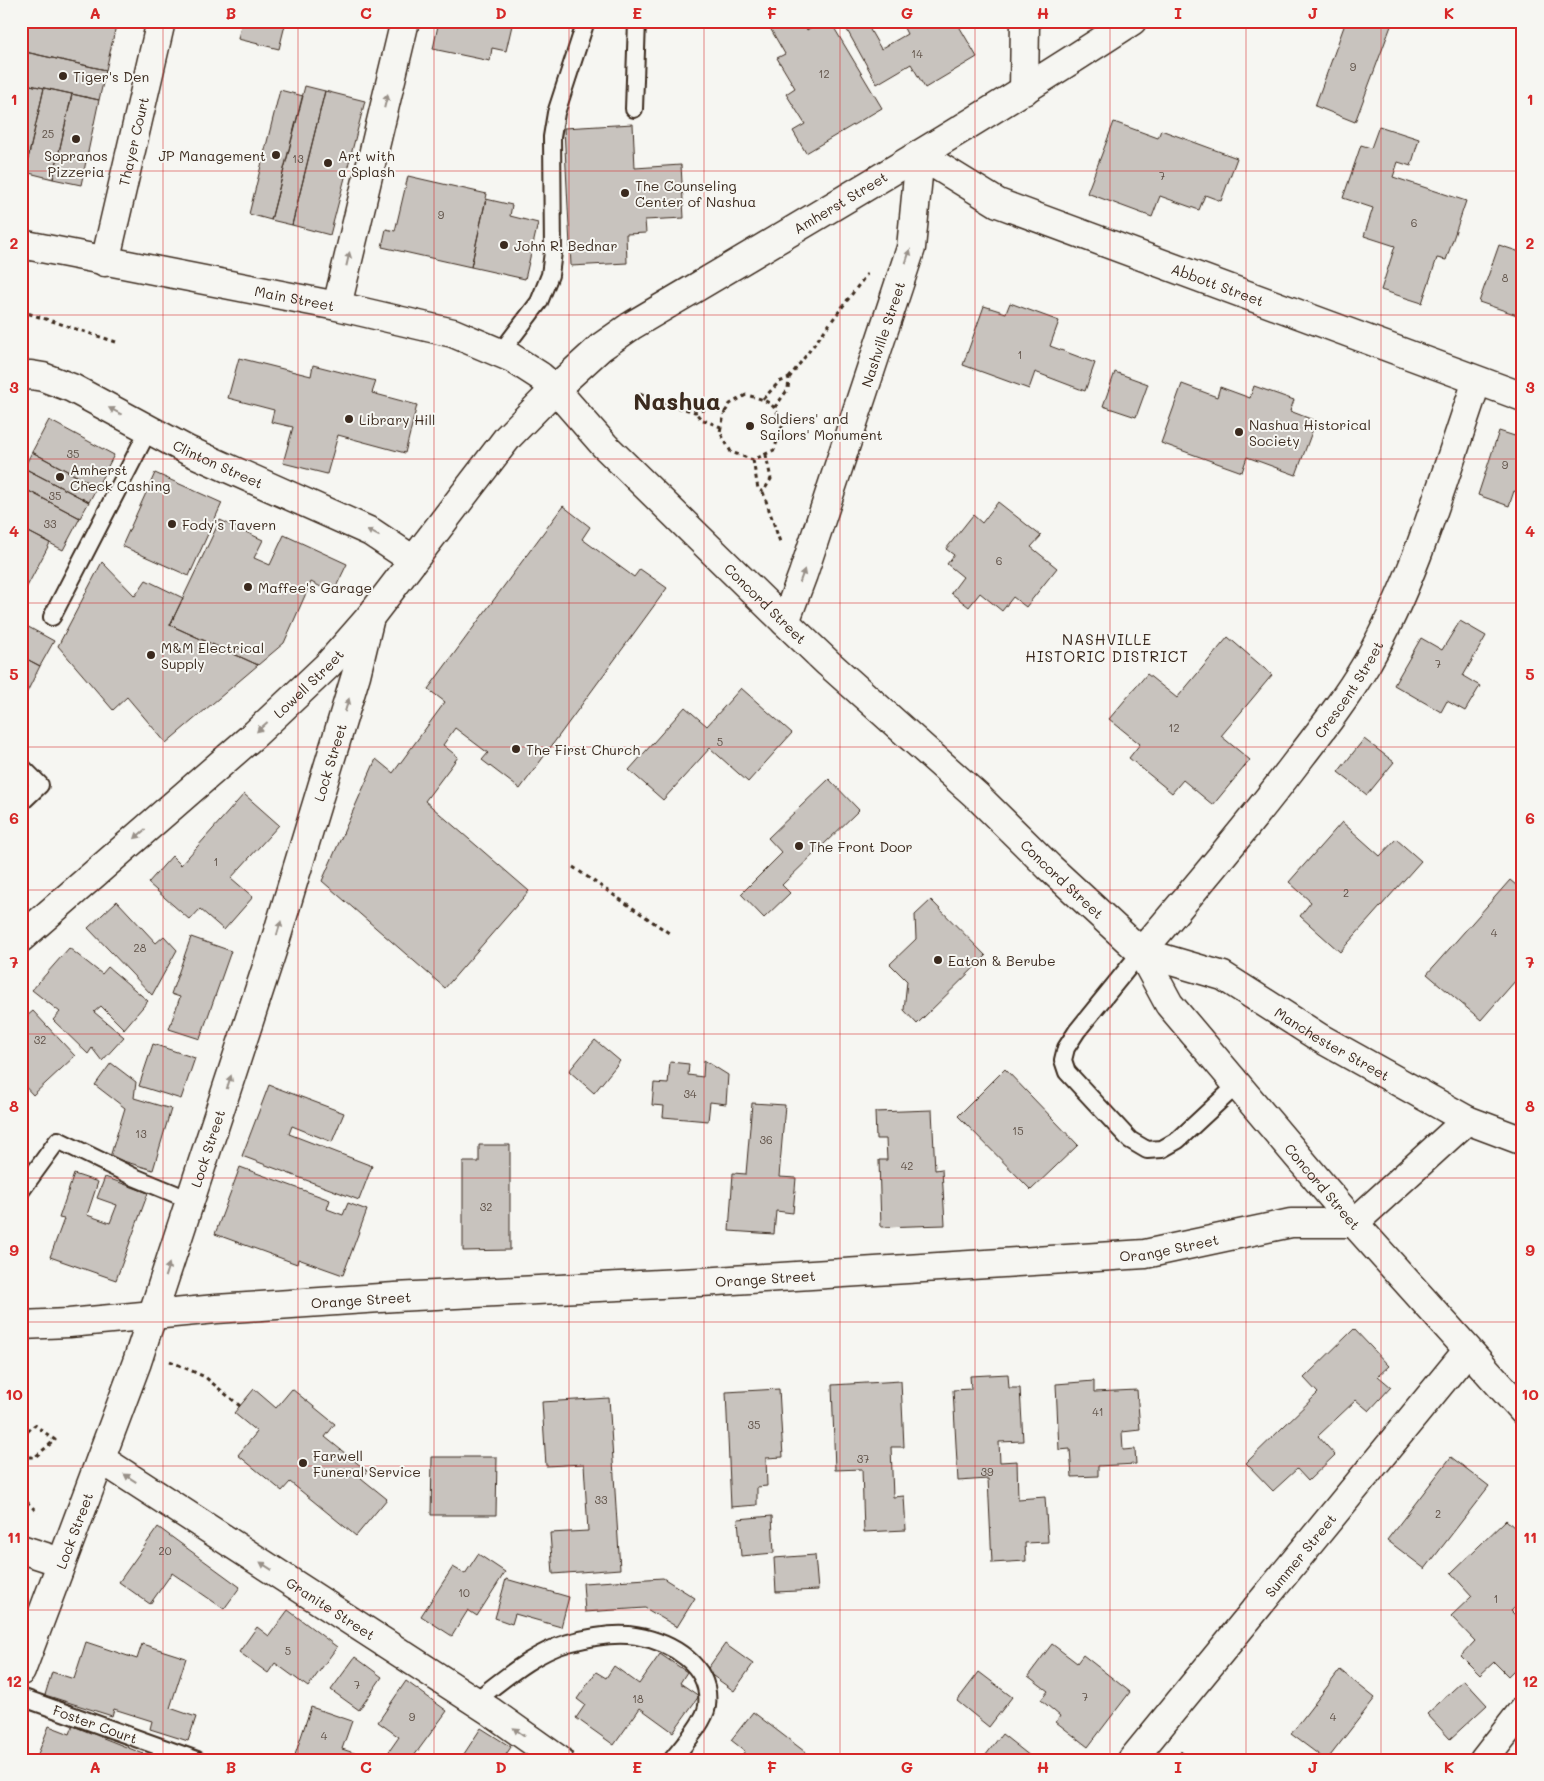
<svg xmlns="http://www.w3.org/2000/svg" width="1544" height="1781" font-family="Mali,sans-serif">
	<rect width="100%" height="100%" fill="#f6f6f2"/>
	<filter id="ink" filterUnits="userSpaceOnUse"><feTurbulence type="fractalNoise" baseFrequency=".02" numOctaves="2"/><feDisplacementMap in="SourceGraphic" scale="10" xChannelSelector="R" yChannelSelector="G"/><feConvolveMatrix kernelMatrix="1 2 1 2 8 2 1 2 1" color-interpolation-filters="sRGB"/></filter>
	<g filter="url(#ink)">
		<path fill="#c8c3be" stroke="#3b2a1e" d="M21,21H117L106,70L21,51Z
			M242,21H286L279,49L238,39Z
			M439,21H513L506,51L492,48L490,61L433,49Z
			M766,21H802L807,30L821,21H830L882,108L806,153L793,131L805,124L786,94L795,88L777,58L785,54Z
			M842,21H865L881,49L907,34L901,22L903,21H956L977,57L925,88L911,64L877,84Z
			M1346,21H1377L1391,26L1355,122L1315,106Z
			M21,51L106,70L99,100L21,83Z
			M21,83L44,88L25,172H21Z
			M305,86L325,91L292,225L271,220Z
			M44,88L72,94L53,179L25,172Z
			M280,90L303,96L271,220L249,214Z
			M325,91L365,101L330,235L292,225Z
			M72,94L99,100L81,185L53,179Z
			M1114,122L1158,138L1161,130L1237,158L1221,201L1205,195L1199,210L1160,196L1152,217L1087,193Z
			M633,124L635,168L681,165L684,218L645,220L646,233L626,234L627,263L571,266L564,128Z
			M1379,126L1419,139L1411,166L1398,162L1393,177L1466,201L1446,260L1437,258L1422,303L1381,290L1395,246L1364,236L1373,208L1343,198L1361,145L1371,148Z
			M408,176L487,194L471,267L382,247L386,229L395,231Z
			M486,199L512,205L510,216L538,223L525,279L471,267Z
			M1499,245L1523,253V317L1479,302Z
			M1010,303L1059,321L1050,346L1095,363L1085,391L1035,372L1029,389L963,365L984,306L1006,313Z
			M239,358L311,376L313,365L376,381L372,393L417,405L405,453L338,435L327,474L283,463L293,427L271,422L274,410L228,398Z
			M1115,372L1148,384L1136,417L1103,406Z
			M1182,384L1217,397L1220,387L1250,398L1254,386L1294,400L1290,411L1316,421L1296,475L1247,457L1242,472L1161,443Z
			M49,420L114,455L97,487L32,452Z
			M1499,431L1521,438L1523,432V494L1514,491L1509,506L1478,495Z
			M32,452L97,487L89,502L24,468Z
			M24,468L89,502L80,518L21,487V472Z
			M155,473L222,503L189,576L122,546Z
			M21,487L80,518L63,550L21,528Z
			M998,502L1041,536L1031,547L1057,568L1026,607L1013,597L1002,611L980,593L969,607L951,593L963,577L947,564L954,555L946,549L973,515L982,523Z
			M563,506L590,527L582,539L634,577L640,569L667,588L520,789L482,760L488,753L455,728L443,745L458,757L425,801L529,891L445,988L322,881L376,759L393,773L445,702L428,689Z
			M220,520L263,540L254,558L270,565L284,535L347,564L333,593L311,582L284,643L258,665L170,625Z
			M21,528L50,543L21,598Z
			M102,562L135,596L146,580L183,598L170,625L258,665L166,743L127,697L113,710L58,646Z
			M1460,621L1486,636L1463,676L1480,686L1465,711L1447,701L1441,712L1394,685L1421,638L1442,650Z
			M21,623L54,641L40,666L21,656Z
			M1228,637L1272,675L1221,736L1250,760L1213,805L1183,780L1172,793L1129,758L1140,744L1109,719L1147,674L1177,698Z
			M21,656L40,666L27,692L21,689Z
			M741,688L792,733L748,782L710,748L663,800L629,770L685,707L707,726Z
			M1364,739L1394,762L1367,795L1338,772Z
			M829,779L859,810L782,885L790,893L764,918L741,894L782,853L768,838Z
			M244,794L279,825L231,878L253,897L224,930L200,909L190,920L148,883L172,856L181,865Z
			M1342,822L1380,856L1396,839L1421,861L1340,952L1300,916L1311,902L1289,882Z
			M1510,880L1523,891V972L1481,1020L1427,974Z
			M931,900L986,956L917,1024L904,1010L907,981L890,964L916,939L915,915Z
			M117,901L156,943L164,936L177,950L152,995L88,928Z
			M191,937L231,951L200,1039L169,1029L180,997L171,994Z
			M69,948L102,974L108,967L148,1001L124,1029L101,1006L94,1012L124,1037L102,1061L92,1048L88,1054L53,1020L60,1012L32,990Z
			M33,1011L75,1056L33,1095L21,1082V1021Z
			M595,1040L620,1061L594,1093L569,1071Z
			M153,1044L195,1058L181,1099L139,1086Z
			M704,1060L728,1075L726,1104L710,1102L708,1121L663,1117L664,1106L652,1105L654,1083L668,1084L670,1062L689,1064L688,1075L703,1077Z
			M111,1063L136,1082L134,1098L171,1109L153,1170L110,1157L125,1108L95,1085Z
			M1005,1069L1078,1145L1031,1190L958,1116Z
			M269,1085L344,1113L332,1142L292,1126L289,1134L372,1166L359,1200L242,1156Z
			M752,1103L785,1105L779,1177L796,1178L793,1213L776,1211L774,1234L729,1231L733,1173L746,1174Z
			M932,1110L935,1170L942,1169L945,1225L881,1227L879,1160H887L886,1139H876L875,1112Z
			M479,1145H510V1250L463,1251V1162H479Z
			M240,1167L330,1200L327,1209L343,1215L348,1203L367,1210L343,1275L298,1259L297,1264L215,1234Z
			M74,1174L98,1182L87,1215L110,1223L117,1205L97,1198L105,1177L148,1193L116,1280L50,1257L64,1219L59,1218Z
			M1354,1329L1389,1366L1378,1376L1391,1387L1369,1411L1356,1400L1318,1436L1335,1455L1308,1481L1297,1469L1273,1491L1246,1463L1318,1393L1304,1378Z
			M1008,1374L1009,1388H1020L1023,1441L999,1442L1000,1462L1017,1461L1018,1499L1045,1497L1048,1542L1025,1543L1026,1561L992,1563L988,1479L958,1481L953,1390L971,1389L970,1376Z
			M901,1381L904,1447H891L893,1497L904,1496L906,1530L864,1532L862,1469L835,1470L832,1385Z
			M1094,1381V1392L1137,1390L1140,1430L1122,1432L1123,1450L1135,1449L1136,1464L1098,1466V1476L1072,1477L1070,1449L1059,1450L1056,1384Z
			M254,1389L276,1408L292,1389L335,1424L325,1437L367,1471L361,1478L387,1499L356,1536L290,1482L282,1491L238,1455L257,1432L234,1413Z
			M779,1389L783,1457L766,1458L767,1486L757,1487V1505L731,1507L726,1392Z
			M609,1398L620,1569L553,1574L550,1533L588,1531L584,1464L546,1466L542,1402Z
			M432,1457H497L496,1515H431Z
			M1451,1457L1489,1486L1425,1569L1387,1540Z
			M772,1516L774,1553L741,1556L738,1519Z
			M1506,1520L1515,1528L1523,1521V1600L1511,1611L1523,1623V1641L1521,1643L1523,1644V1661L1508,1676L1494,1662L1480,1675L1461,1656L1475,1641L1451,1616L1472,1596L1451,1573Z
			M158,1527L240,1587L224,1609L172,1573L150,1604L119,1582Z
			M478,1554L505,1572L477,1616L468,1610L452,1636L421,1616L453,1567L465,1574Z
			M815,1555L818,1590L776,1592L774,1558Z
			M663,1578L695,1598L677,1627L645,1608L585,1612L583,1583Z
			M506,1579L569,1597L561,1627L515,1614L512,1624L495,1618Z
			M288,1610L337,1647L308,1687L275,1663L268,1673L239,1652L257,1627L269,1636Z
			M86,1642L137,1659L142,1644L186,1658L170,1708L196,1717L188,1741L150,1729L152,1721L114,1709L112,1716L45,1695L52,1672L74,1679Z
			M725,1644L753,1664L734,1691L706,1671Z
			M1052,1644L1077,1663L1083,1655L1130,1692L1088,1747L1056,1722L1060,1716L1041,1700L1048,1691L1028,1676Z
			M660,1654L687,1672L680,1683L699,1696L673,1732L640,1708L614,1745L576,1718L585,1705L577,1699L596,1672L606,1678L614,1666L639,1684Z
			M355,1657L382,1677L359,1710L331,1690Z
			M1340,1670L1375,1698L1327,1760H1326L1291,1734Z
			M979,1672L1012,1697L989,1727L957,1701Z
			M1464,1680L1487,1705L1450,1739L1427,1714Z
			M406,1681L447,1711L411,1760H383L399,1737L378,1722Z
			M311,1707L352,1721L342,1749L357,1754L355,1760H310L295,1755Z
			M753,1712L813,1758L811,1760H738L745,1751L731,1740Z
			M49,1726L70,1734L73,1726L159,1760H38L36,1759Z
			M481,1728L511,1747L505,1756L509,1760H460Z
			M1002,1734L1035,1760H982Z"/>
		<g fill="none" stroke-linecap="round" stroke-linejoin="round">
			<g stroke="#3b2a1e" stroke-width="20">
				<g id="service">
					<path d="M634,109L637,21"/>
					<path d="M501,352L539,302L550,275L553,252L552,137L556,113L586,21"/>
					<path d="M52,617L149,429"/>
					<path d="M21,766L40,785L21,803"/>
					<path d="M1141,952L1077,1031L1066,1048L1063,1060L1067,1072L1130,1140L1147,1150L1162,1149L1178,1140L1237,1085"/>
					<path d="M21,1191L58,1140L134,1177L190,1200"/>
					<path id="s1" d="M21,1697L197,1760"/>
					<path d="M475,1701C504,1679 533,1653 568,1643C590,1637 614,1632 636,1636C671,1642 712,1665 707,1706C705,1722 682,1747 672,1760"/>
				</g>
			</g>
			<g stroke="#3b2a1e" stroke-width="31">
				<g id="minor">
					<path d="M1024,91L1025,21"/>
					<path id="s2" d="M105,262L161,21"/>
					<path d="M337,306L405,21"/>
					<path id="s3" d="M21,376L31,375L43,377L72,388L187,450L371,532L413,560"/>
					<path id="s4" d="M785,622L803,574L911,248L920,155L998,203L1523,397"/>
					<path id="s5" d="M1141,952C1195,889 1249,825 1299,759C1323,728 1347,697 1367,663C1417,575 1444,476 1477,381"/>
					<path id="s6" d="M21,1325L69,1323L216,1309L395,1297L701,1282L1145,1254L1291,1223H1354L1467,1120"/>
					<path id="s7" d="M101,1459L490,1711L559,1760"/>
					<path d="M21,1549L61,1562"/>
					<path id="s8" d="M21,1671L137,1362L274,945L356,675L370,617"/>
					<path id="s9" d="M1132,1760L1467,1351"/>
					<path d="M1484,1760L1523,1710"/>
				</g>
			</g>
			<g stroke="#3b2a1e" stroke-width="31">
				<g id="tertiary">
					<path id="s10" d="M21,938L255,734L328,665L370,617L508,437L555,389"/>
					<path id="s11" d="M1141,952L1223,976L1320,1038L1467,1120L1523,1141"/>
				</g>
			</g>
			<g stroke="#3b2a1e" stroke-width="31">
				<g id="secondary">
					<path id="s12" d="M21,244L337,306L453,333L512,358L540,376L555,389L605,446L785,622L828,663L978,797L1049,867L1141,952L1169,1004L1354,1223L1523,1411"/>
					<path id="s13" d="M555,389L601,347L631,326C800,226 968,128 1132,21"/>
				</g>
			</g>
			<path stroke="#3b2a1e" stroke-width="3" stroke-dasharray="4 4" stroke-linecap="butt" d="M21,311L116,342
				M789,378L867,274
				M640,394L654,401L695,412L712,408L725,412L721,427L701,419L695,412
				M763,399L779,382L789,378L788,389L775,407
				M721,427L720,432L731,452L753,460L774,450L783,424C773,402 770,401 746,395L730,404L725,412
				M753,460L758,489L763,492L771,479L766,455
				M763,492L780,542
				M573,867L669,933
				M170,1361L205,1377L240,1406
				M21,1437L35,1425L55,1440L35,1457H21
				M21,1496L38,1513
				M1180,1752L1190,1760"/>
			<use href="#service" stroke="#f6f6f2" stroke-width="16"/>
			<use href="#minor" stroke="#f6f6f2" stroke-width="28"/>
			<use href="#tertiary" stroke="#f6f6f2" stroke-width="28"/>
			<use href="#secondary" stroke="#f6f6f2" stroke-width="28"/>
		</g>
		<defs><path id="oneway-solid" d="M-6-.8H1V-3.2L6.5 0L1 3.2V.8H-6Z" transform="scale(1.25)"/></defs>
		<g fill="#989088">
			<use href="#oneway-solid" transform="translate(386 101) rotate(-76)"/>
			<use href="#oneway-solid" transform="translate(908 256) rotate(-72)"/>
			<use href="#oneway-solid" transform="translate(348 259) rotate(-77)"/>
			<use href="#oneway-solid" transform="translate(115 411) rotate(-152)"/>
			<use href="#oneway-solid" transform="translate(373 533) rotate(-153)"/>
			<use href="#oneway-solid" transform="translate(802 576) rotate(-70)"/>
			<use href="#oneway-solid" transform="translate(347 705) rotate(-73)"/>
			<use href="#oneway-solid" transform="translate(262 727) rotate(138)"/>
			<use href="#oneway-solid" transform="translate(140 834) rotate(139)"/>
			<use href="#oneway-solid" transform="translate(279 928) rotate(-73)"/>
			<use href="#oneway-solid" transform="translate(229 1082) rotate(-72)"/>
			<use href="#oneway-solid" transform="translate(167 1270) rotate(-72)"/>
			<use href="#oneway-solid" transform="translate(130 1478) rotate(-147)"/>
			<use href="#oneway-solid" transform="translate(266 1566) rotate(-147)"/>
			<use href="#oneway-solid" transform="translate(519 1732) rotate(-145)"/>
		</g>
	</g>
	<path fill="none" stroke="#d62828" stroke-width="1" stroke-opacity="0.55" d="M163,21V1760M298,21V1760M434,21V1760M569,21V1760M704,21V1760M840,21V1760M975,21V1760M1110,21V1760M1246,21V1760M1381,21V1760M21,171H1523M21,315H1523M21,459H1523M21,603H1523M21,747H1523M21,890H1523M21,1034H1523M21,1178H1523M21,1322H1523M21,1466H1523M21,1610H1523"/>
	<g fill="#3b2a1e" stroke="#f6f6f2" stroke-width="2">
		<circle cx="63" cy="76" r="5"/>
		<circle cx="76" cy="139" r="5"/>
		<circle cx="276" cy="155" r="5"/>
		<circle cx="328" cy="163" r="5"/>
		<circle cx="625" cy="193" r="5"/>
		<circle cx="504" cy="245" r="5"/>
		<circle cx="349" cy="419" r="5"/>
		<circle cx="750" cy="426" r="5"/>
		<circle cx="1239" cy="432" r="5"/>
		<circle cx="60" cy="477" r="5"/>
		<circle cx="172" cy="524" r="5"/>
		<circle cx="248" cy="587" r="5"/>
		<circle cx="151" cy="655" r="5"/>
		<circle cx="516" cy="749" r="5"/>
		<circle cx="799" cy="846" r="5"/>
		<circle cx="938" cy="960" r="5"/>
		<circle cx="303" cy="1463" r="5"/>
	</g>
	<g text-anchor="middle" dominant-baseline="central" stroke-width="4" stroke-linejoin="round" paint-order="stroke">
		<g font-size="11" fill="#5e5046">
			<text x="917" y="53">14</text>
			<text x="1353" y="66">9</text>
			<text x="824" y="73">12</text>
			<text x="48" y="133">25</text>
			<text x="298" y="158">13</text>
			<text x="1162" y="175">7</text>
			<text x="441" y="214">9</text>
			<text x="1414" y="222">6</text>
			<text x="1505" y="277">8</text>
			<text x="1020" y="354">1</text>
			<text x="73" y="453">35</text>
			<text x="1505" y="464">9</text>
			<text x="55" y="495">35</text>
			<text x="50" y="523">33</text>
			<text x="999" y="560">6</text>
			<text x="1438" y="663">7</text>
			<text x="1174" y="727">12</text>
			<text x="720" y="741">5</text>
			<text x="216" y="861">1</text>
			<text x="1346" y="892">2</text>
			<text x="1494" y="932">4</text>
			<text x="140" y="947">28</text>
			<text x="40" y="1039">32</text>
			<text x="690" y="1093">34</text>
			<text x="1018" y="1130">15</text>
			<text x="141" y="1133">13</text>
			<text x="766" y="1139">36</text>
			<text x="907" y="1165">42</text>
			<text x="486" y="1206">32</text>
			<text x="1098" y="1411">41</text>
			<text x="754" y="1424">35</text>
			<text x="863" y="1458">37</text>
			<text x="987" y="1471">39</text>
			<text x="601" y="1499">33</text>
			<text x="1438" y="1513">2</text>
			<text x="165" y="1550">20</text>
			<text x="464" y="1592">10</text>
			<text x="1496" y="1598">1</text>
			<text x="288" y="1650">5</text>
			<text x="357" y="1684">7</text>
			<text x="1085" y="1696">7</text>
			<text x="638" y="1698">18</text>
			<text x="412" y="1716">9</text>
			<text x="1333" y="1716">4</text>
			<text x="324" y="1735">4</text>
		</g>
		<g font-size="14" fill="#3b2a1e" stroke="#f6f6f2" text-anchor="start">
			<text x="73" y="76">Tiger's Den</text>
			<text x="76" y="155" text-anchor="middle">Sopranos<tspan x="76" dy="16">Pizzeria</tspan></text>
			<text x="266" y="155" text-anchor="end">JP Management</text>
			<text x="338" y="155">Art with<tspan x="338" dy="16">a Splash</tspan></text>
			<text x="635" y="185">The Counseling<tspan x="635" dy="16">Center of Nashua</tspan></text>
			<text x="514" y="245">John R. Bednar</text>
			<text x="760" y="418">Soldiers' and<tspan x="760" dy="16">Sailors' Monument</tspan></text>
			<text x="359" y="419">Library Hill</text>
			<text x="1249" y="424">Nashua Historical<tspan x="1249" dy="16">Society</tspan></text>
			<text x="70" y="469">Amherst<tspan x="70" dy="16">Check Cashing</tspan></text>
			<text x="182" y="524">Fody's Tavern</text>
			<text x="258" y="587">Maffee's Garage</text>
			<text x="161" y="647">M&amp;M Electrical<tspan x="161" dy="16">Supply</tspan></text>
			<text x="526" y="749">The First Church</text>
			<text x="809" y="846">The Front Door</text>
			<text x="948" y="960">Eaton &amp; Berube</text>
			<text x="313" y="1455">Farwell<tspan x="313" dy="16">Funeral Service</tspan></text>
		</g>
		<g font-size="14" fill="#3b2a1e" stroke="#f6f6f2">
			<text stroke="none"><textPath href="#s2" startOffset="124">Thayer Court</textPath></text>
			<text stroke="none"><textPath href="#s13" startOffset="342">Amherst Street</textPath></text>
			<text stroke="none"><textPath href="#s4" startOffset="814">Abbott Street</textPath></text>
			<text stroke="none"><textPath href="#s12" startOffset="279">Main Street</textPath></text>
			<text stroke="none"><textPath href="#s4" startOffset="304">Nashville Street</textPath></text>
			<text stroke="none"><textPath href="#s3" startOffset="218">Clinton Street</textPath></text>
			<text stroke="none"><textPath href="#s12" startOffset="859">Concord Street</textPath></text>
			<text stroke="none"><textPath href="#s10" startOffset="384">Lowell Street</textPath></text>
			<text stroke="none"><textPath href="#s5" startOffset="335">Crescent Street</textPath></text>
			<text stroke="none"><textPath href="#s8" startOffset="960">Lock Street</textPath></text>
			<text stroke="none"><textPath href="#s12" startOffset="1264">Concord Street</textPath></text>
			<text stroke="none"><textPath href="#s11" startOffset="214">Manchester Street</textPath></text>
			<text stroke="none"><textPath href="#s8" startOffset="555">Lock Street</textPath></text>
			<text stroke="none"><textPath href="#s12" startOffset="1669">Concord Street</textPath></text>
			<text stroke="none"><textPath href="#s6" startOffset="1151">Orange Street</textPath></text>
			<text stroke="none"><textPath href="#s6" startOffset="746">Orange Street</textPath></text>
			<text stroke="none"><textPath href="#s6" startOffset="341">Orange Street</textPath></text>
			<text stroke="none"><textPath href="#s8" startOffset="150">Lock Street</textPath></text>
			<text stroke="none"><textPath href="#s9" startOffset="265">Summer Street</textPath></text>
			<text stroke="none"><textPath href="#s7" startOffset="274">Granite Street</textPath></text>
			<text stroke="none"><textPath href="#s1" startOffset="79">Foster Court</textPath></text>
		</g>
		<g font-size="15" letter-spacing="1" fill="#3b2a1e" stroke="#f6f6f2">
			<text x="1107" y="639">NASHVILLE<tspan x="1107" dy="17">HISTORIC DISTRICT</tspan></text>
		</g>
		<g font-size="24" font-weight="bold" fill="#3b2a1e" stroke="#f6f6f2">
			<text x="677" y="400">Nashua</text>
		</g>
	</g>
	<rect width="1544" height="1781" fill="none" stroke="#f6f6f2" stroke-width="55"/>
	<rect x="28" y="28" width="1488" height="1726" fill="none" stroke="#d62828" stroke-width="2"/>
	<g font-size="16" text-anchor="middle" font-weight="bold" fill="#d62828">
		<text x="95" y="19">A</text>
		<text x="231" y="19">B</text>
		<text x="366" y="19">C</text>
		<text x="501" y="19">D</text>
		<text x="637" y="19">E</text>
		<text x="772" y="19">F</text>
		<text x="907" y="19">G</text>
		<text x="1043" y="19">H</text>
		<text x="1178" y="19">I</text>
		<text x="1313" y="19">J</text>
		<text x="1449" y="19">K</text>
		<text x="14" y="105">1</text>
		<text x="1530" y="105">1</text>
		<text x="14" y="249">2</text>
		<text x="1530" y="249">2</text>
		<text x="14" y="393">3</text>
		<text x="1530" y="393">3</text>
		<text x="14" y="537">4</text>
		<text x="1530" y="537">4</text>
		<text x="14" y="680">5</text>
		<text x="1530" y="680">5</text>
		<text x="14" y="824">6</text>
		<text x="1530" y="824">6</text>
		<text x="14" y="968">7</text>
		<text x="1530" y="968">7</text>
		<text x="14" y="1112">8</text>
		<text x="1530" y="1112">8</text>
		<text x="14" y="1256">9</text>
		<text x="1530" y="1256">9</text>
		<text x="14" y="1400">10</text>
		<text x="1530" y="1400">10</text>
		<text x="14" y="1543">11</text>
		<text x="1530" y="1543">11</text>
		<text x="14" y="1687">12</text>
		<text x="1530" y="1687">12</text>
		<text x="95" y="1773">A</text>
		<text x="231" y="1773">B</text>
		<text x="366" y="1773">C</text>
		<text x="501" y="1773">D</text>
		<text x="637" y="1773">E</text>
		<text x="772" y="1773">F</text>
		<text x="907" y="1773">G</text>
		<text x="1043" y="1773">H</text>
		<text x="1178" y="1773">I</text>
		<text x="1313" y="1773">J</text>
		<text x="1449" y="1773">K</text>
	</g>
</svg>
